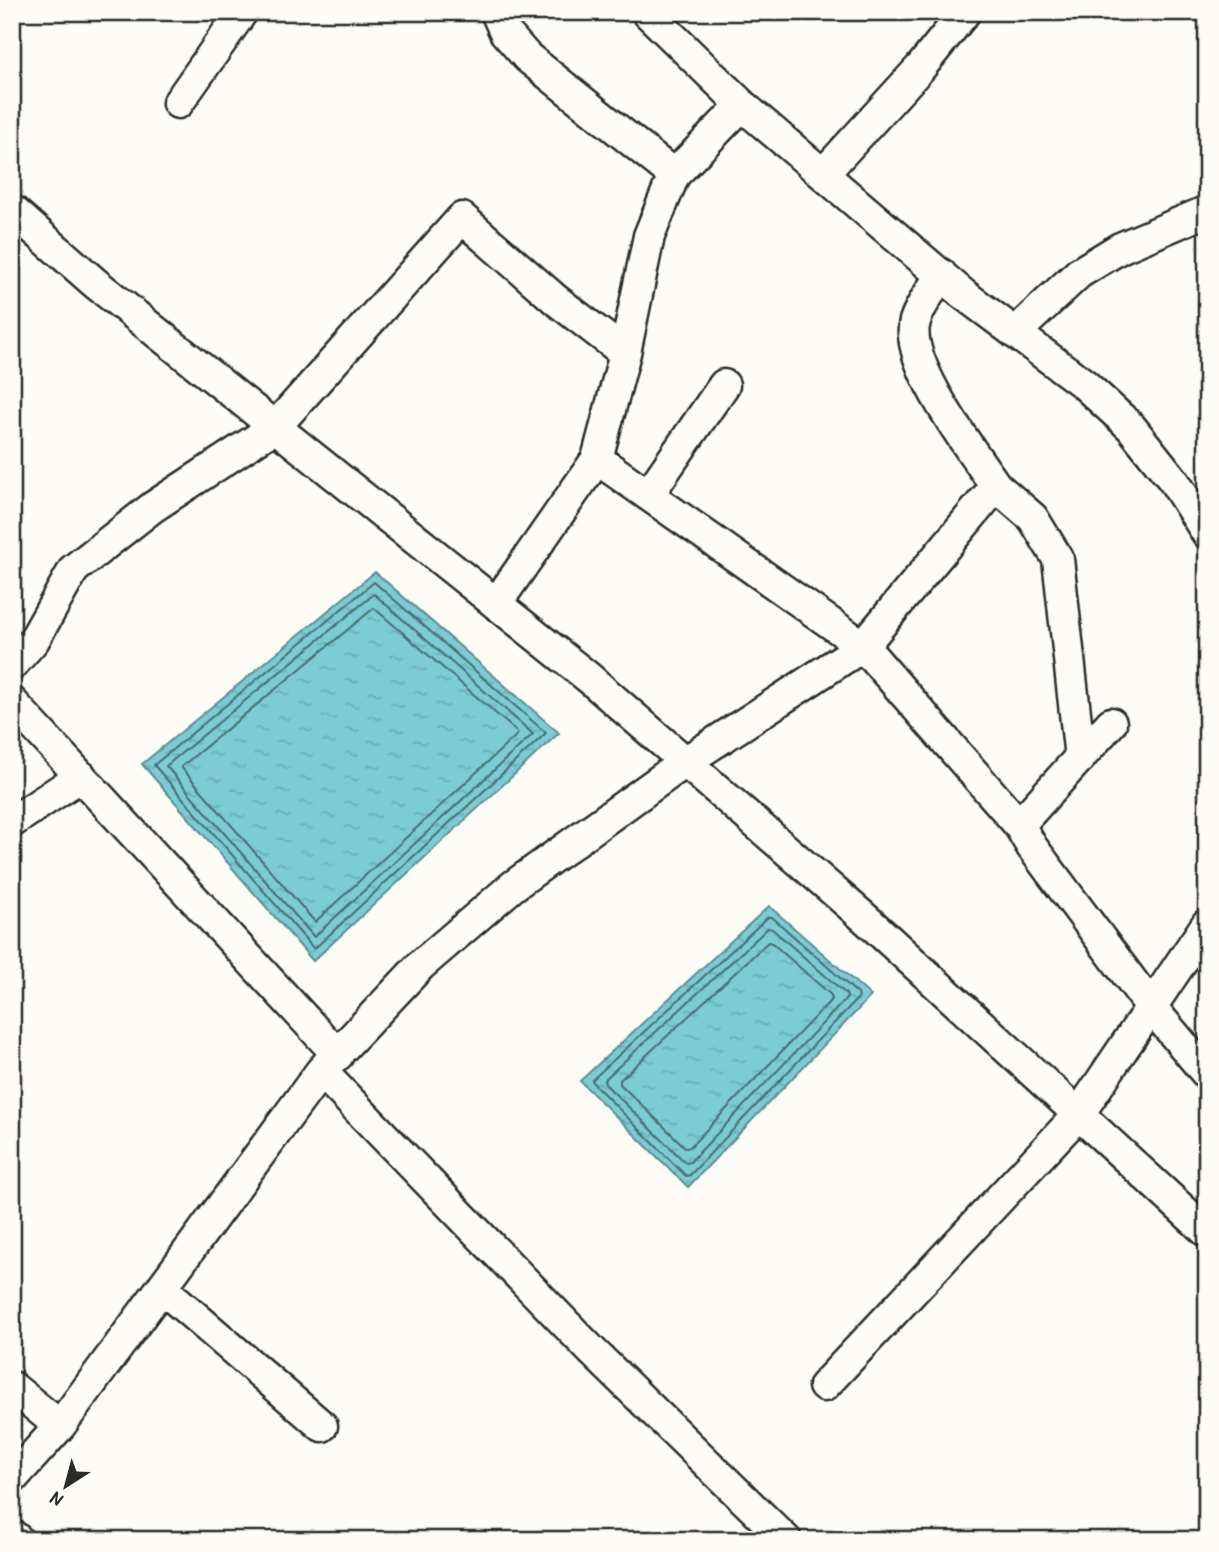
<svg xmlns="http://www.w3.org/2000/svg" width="1219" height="1552" font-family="'Patrick Hand',sans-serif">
	<defs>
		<pattern id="water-ripples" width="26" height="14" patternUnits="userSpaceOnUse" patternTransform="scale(1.75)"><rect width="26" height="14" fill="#7bccd4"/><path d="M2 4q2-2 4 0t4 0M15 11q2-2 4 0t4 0" fill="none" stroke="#6aafb6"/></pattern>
	</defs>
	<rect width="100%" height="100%" fill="#fdfcf7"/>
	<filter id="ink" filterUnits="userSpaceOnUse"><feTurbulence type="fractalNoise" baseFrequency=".0143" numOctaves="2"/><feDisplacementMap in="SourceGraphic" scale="14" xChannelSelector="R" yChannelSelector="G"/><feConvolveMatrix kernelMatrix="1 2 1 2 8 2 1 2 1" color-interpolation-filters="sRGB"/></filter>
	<g filter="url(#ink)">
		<path fill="url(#water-ripples)" stroke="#5b8c90" stroke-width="2" d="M375,572L559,733L313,961L142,764Z
			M769,906L871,996L688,1187L580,1081Z"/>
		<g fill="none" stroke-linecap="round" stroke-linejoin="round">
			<path stroke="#4b6b6f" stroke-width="2" d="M374,582L546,733L314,949L154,765Z
				M374,594L533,734L314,937L166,766Z
				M374,608L516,731L518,734L315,922L181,767Z
				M768,917H772L858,994L859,997L690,1175L686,1176L593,1083L592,1080Z
				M768,928L772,929L846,994L847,998L690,1162L686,1163L605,1084L604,1080Z
				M768,942L772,943L831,995L832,999L690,1147L686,1148L620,1084V1080Z"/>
			<g stroke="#2b2b2b" stroke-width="35">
				<path id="minor" d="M496,12L505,32L527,57L674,175
					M647,12L742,105L963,294L1084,384L1131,427L1174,481L1207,533
					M178,103L242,12
					M824,173L921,67L965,12
					M12,210L95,283L589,678L867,920L1207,1232
					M941,274C933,289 920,305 915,321C903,362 973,452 996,486L863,646L1019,825
					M1015,333L1079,273L1120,248L1207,211
					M597,459L863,646L685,762L513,886L421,965L321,1071L593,1352L786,1540
					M996,486L1033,518L1058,559L1080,758
					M648,495L724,385
					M496,604L597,459L625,353
					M12,665L34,640L74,569L153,507L275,427L462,218L556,300L625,353L649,236L674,175L742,105
					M12,702L338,1055
					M1111,723L1019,825L1032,847L1152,1008L1207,1074
					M12,822L81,776
					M162,1288L322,1426
					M824,1386L1079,1114L1207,924
					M12,1387L60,1426
					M12,1479L60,1426L321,1071
					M12,1535L18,1540"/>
			</g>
			<use href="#minor" stroke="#fdfcf7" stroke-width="30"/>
		</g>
	</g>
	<rect width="1219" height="1552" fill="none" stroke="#fdfcf7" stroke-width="42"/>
	<rect x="21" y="21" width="1177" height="1510" fill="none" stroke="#2b2b2b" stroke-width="2.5" filter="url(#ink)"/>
	<g transform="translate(66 1486) rotate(216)" stroke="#fdfcf7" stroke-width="5" paint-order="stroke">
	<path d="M0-5L12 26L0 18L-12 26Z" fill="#2b2b2b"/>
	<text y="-10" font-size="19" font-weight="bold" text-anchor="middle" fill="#2b2b2b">N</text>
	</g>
</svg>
